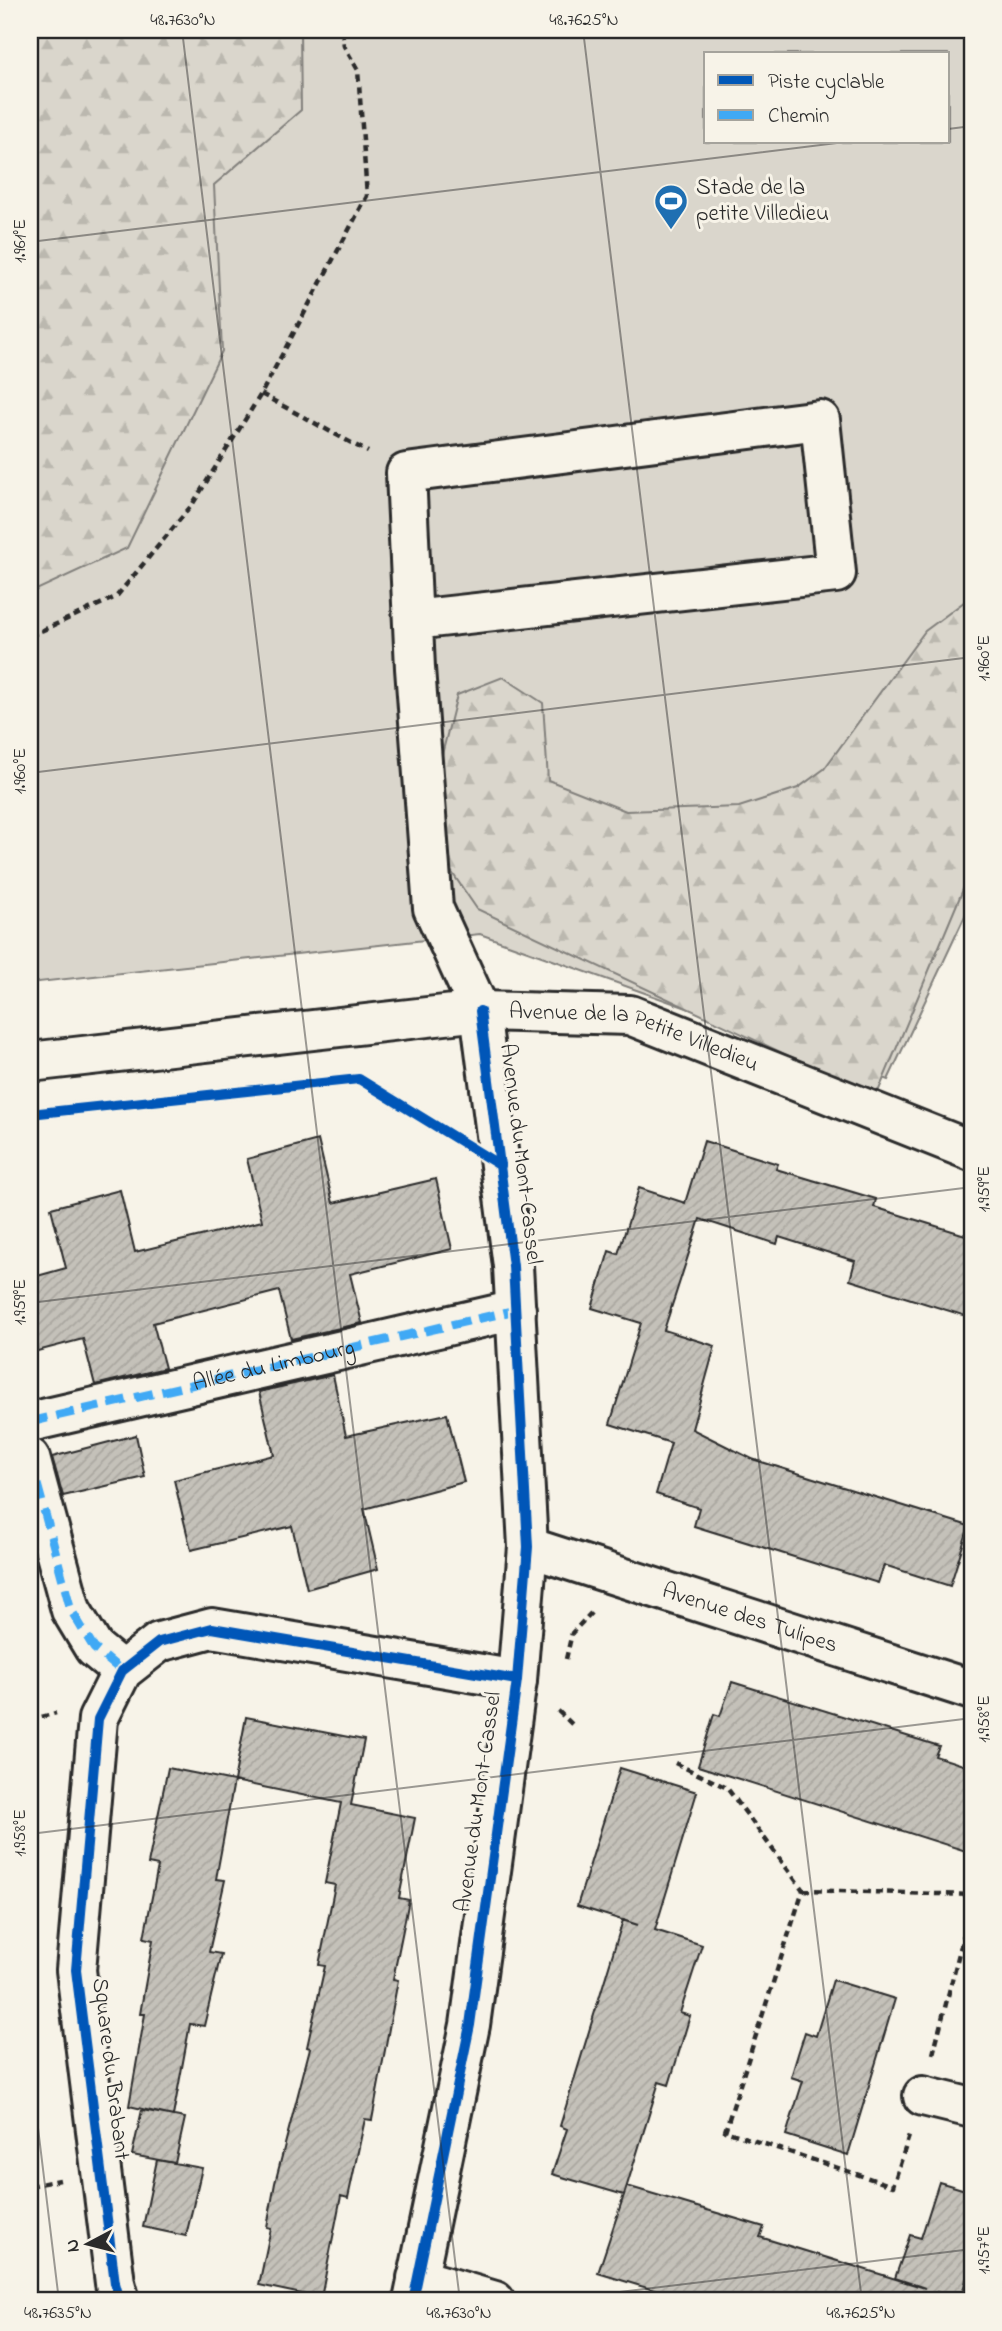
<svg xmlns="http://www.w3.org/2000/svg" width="1002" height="2331" font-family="'Indie Flower',sans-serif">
	<defs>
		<pattern id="forest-firs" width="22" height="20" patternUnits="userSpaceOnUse" patternTransform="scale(1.75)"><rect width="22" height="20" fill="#dad6cc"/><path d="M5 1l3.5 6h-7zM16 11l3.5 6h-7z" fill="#bbb8af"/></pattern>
		<pattern id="building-hatch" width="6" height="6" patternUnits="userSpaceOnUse" patternTransform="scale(1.75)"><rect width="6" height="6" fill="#c4c1b9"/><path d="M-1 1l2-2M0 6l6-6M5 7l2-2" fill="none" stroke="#a9a69f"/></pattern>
	</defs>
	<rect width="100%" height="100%" fill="#f7f3e8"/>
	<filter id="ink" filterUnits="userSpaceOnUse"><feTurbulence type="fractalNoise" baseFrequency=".0143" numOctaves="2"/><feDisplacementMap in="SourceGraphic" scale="14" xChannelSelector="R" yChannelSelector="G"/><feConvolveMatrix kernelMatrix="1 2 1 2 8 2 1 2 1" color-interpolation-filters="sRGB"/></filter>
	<g filter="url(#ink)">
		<path fill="#dad6cc" stroke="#82807c" stroke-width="2" fill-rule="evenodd" d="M30,30H972V901L888,1080L480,934L30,983ZM706,54H948V142H706Z"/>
		<path fill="url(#forest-firs)" stroke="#82807c" stroke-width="2" d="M30,30H300L301,110L214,185L222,351L127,548L30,593Z
			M972,596V868L876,1097L477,909L423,830L457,695L503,677L543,703L548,780L626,811L739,807L798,788L824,769L925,631Z"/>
		<path fill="url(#building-hatch)" stroke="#2b2b2b" stroke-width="2" d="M318,1140L333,1203L436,1179L452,1249L350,1274L362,1323L291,1339L279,1291L153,1323L165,1368L95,1385L83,1339L30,1353V1278L66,1268L51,1208L120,1190L135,1252L262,1221L247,1159Z
			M704,1141L778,1164L776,1169L876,1199L874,1207L972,1237V1318L850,1280L855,1261L779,1237L777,1244L700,1219L664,1330L715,1346L692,1429L752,1459L969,1526L950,1586L884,1565L878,1583L694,1526L699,1508L656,1494L671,1443L610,1424L641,1323L592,1308L609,1251L618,1254L639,1188L685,1203Z
			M333,1375L346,1436L447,1414L464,1482L364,1509L378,1569L307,1589L292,1526L191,1550L174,1480L274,1455L259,1392Z
			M136,1435L145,1477L63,1496L52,1457Z
			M732,1682L939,1746L935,1756L972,1768V1853L698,1766L714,1714L720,1716Z
			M246,1717L364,1740L351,1805L415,1818L399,1898L409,1900L393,1979L398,1980L372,2120L365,2119L348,2198L341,2196L321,2298L259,2285L271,2228L267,2227L275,2183L310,2048L307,2047L325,1966L319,1965L335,1885L325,1883L341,1803L234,1781Z
			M168,1768L234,1781L216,1879L225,1880L209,1952L221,1954L204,2026L190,2024L173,2116L129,2106L145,2014H140L153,1940L144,1938L158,1866L148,1864Z
			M620,1768L697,1792L655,1930L702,1945L680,2013L690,2016L669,2085L659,2082L624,2195L552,2174L567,2129L560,2126L623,1920L638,1925L577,1906Z
			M833,1980L895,1999L848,2155L786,2135L803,2081L791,2077L798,2054L805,2032L816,2036Z
			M142,2110L185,2118L175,2163L132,2155Z
			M157,2160L202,2168L186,2236L143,2227Z
			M939,2182L972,2192V2261L960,2300L937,2292L936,2301H690L598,2273L627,2186L764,2227L760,2237L925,2288L895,2278L910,2235L921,2238Z"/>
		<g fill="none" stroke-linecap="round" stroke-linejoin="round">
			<g stroke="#2b2b2b" stroke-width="44">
				<g id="minor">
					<path id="s1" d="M30,1062L480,1011L630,1015L972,1151"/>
					<path id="s2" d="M30,1422L516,1310"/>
					<path d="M30,1458L71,1610L94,1648L122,1671"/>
					<path id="s3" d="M528,1547L972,1690"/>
					<path d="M923,2096L972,2108"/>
					<path d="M417,2278L495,2301"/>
					<path d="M120,2301L115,2283L76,1970L98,1719L122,1671L159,1642L212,1628L517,1680"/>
					<path d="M413,2301L470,2025L517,1680L528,1547L513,1266L480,1011L433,908L415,668L406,473L820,420L836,573L413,620"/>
				</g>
			</g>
			<path stroke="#2b2b2b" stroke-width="4.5" stroke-dasharray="7 5" stroke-linecap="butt" d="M261,394L368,452
				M30,636L116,597L192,505L261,394L367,196L358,70L344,46L342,30
				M566,1659L572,1633L591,1613
				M558,1711L575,1727
				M30,1720L56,1713
				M675,1763L727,1788L803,1890L725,2131L893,2186L909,2136
				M803,1890L972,1895
				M933,2054L972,1903
				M30,2186L60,2180
				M164,2295L191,2301"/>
			<use href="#minor" stroke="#f7f3e8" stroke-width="38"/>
			<path stroke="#3fa9f5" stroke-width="9" stroke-dasharray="18 9" stroke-linecap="butt" d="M30,1422L516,1310
				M30,1458L71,1610L94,1648L122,1671"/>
			<g stroke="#f7f3e8" stroke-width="15">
				<path id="cycleway" d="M30,1114L359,1079L501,1166
					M120,2301L115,2283L76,1970L98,1719L122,1671L159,1642L212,1628L517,1680
					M413,2301L470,2025L517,1680L528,1547L513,1266L480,1011"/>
			</g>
			<use href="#cycleway" stroke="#0057b8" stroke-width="10"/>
		</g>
	</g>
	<path fill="none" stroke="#2b2b2b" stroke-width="2" stroke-opacity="0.45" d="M182,30L460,2301M583,30L862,2301M948,129L972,126M30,242L845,142M30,773L972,657M30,1303L972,1187M30,1834L972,1718M30,2062L59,2301M546,2301L972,2249"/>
	<defs>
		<g id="stadium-pin" transform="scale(1.75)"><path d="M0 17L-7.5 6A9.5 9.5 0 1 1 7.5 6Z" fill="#1f6fb2" stroke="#f7f3e8"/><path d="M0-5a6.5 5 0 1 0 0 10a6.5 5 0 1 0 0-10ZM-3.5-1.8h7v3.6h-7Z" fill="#fff"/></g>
	</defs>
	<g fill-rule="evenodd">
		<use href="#stadium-pin" x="671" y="201"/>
	</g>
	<g text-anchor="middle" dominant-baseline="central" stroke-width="6" stroke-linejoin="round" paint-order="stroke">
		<g font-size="23" fill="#2b2b2b" stroke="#f7f3e8" text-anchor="start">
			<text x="696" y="188">Stade de la<tspan x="696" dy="26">petite Villedieu</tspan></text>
		</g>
		<g font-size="23" fill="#2b2b2b" stroke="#f7f3e8">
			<text stroke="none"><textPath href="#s1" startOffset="611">Avenue de la Petite Villedieu</textPath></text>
			<text transform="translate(520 1154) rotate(83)">Avenue du Mont-Cassel</text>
			<text stroke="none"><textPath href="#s2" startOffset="250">Allée du Limbourg</textPath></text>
			<text stroke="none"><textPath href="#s3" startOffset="233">Avenue des Tulipes</textPath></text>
			<text transform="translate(479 1802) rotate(-82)">Avenue du Mont-Cassel</text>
			<text transform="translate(110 2069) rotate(83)">Square du Brabant</text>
		</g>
	</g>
	<rect width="1002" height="2331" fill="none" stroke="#f7f3e8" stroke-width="77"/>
	<rect x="704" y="52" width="245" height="91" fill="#f7f3e8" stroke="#a5a39c" stroke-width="2"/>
	<rect x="718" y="75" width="35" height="10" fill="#0057b8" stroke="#a5a39c" stroke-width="2"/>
	<text x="768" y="88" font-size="21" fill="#2b2b2b">Piste cyclable</text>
	<rect x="718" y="110" width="35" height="10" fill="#3fa9f5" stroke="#a5a39c" stroke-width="2"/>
	<text x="768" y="122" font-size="21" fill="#2b2b2b">Chemin</text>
	<g transform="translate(88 2244) rotate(263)" stroke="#f7f3e8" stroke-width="5" paint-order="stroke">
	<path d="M0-5L12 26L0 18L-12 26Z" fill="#2b2b2b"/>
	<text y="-10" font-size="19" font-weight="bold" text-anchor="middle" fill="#2b2b2b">N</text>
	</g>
	<rect x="38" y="38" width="926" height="2254" fill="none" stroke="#2b2b2b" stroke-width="2.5"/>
	<g font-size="18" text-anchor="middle" fill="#2b2b2b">
		<text x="183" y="25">48.7630°N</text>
		<text x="584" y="25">48.7625°N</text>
		<text transform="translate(19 241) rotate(-90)" y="6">1.961°E</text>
		<text transform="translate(983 658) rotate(-90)" y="6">1.960°E</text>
		<text transform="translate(19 771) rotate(-90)" y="6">1.960°E</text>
		<text transform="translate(983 1189) rotate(-90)" y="6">1.959°E</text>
		<text transform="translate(19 1302) rotate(-90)" y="6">1.959°E</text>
		<text transform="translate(983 1719) rotate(-90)" y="6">1.958°E</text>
		<text transform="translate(19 1833) rotate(-90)" y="6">1.958°E</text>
		<text transform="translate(983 2250) rotate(-90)" y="6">1.957°E</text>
		<text x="58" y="2318">48.7635°N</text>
		<text x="459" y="2318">48.7630°N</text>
		<text x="861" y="2318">48.7625°N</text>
	</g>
</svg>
